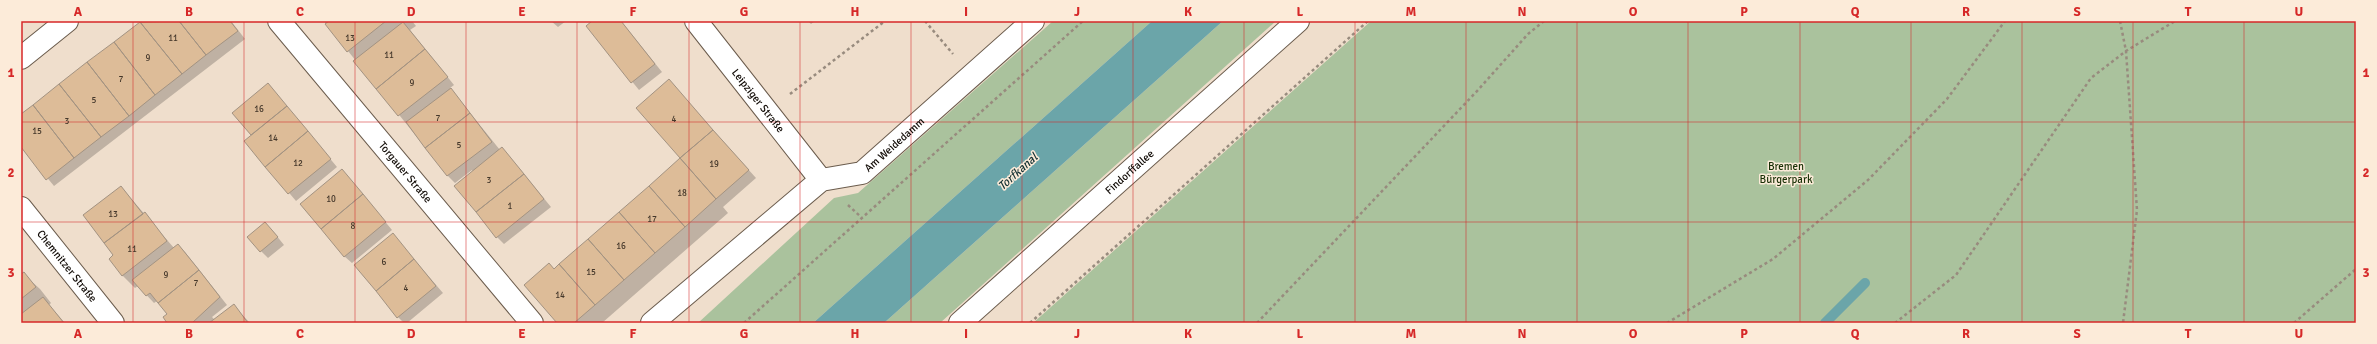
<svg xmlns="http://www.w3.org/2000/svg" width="2377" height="344" font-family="Signika,sans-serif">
	<rect width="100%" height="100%" fill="#efdecc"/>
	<path fill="#aac29d" d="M1053,21H1152L813,323H698L834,198L858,193Z
		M1223,21H1276L940,323H884Z
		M1371,21H2356V323H1033Z"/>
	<path fill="#6ba5a9" d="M1152,21H1223L884,323H813Z"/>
	<path fill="#0003" d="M142,21H231L245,39L54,186L21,146V116Z
		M324,21H412L416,26L410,30L454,85L450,88L500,150L502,148L509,156L551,207L504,244L497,237L472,170L455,183L448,176Z
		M551,21H566L558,27Z
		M593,21H621L662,72L639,90L587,26Z
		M808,21H815L811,24Z
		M669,81L756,178L723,207L728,213L602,323H559L554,270L681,159Z
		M268,84L337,167L296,201L245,141L252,135L233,113Z
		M349,178L392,230L352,263L344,256Z
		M121,187L174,248L178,245L185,252L227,305L212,317L215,320L233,305L250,323H169L168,314L157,301L154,303L138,286L135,288L122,275L115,255Z
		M272,230L284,245L268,258L261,251Z
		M393,235L443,293L407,323H404L398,317L355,265Z
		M21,272L40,289L51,303L49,305L65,323H21Z"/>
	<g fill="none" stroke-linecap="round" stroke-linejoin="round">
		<path stroke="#6ba5a9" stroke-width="10" d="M1825,323L1865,283"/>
	</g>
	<path fill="#ddbc98" stroke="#a39382" d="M179,21L206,55L182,74L140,22Z
		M179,21H230L238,31L206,55Z
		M329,21H386L347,52L325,24Z
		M592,21H621L655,64L631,83L586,26Z
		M140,22L182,74L155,95L114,42Z
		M403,22L425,49L376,89L353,61Z
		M114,42L155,95L129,116L87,62Z
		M425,49L448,77L398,116L376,89Z
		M87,62L129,116L101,137L59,84Z
		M669,79L713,130L680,158L636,108Z
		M268,83L287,106L251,135L232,113Z
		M59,84L101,137L74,158L33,105Z
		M451,88L470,113L425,148L406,122Z
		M33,105L74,158L46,180L21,147V114Z
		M287,106L308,131L265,167L244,141Z
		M470,113L492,142L447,176L425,148Z
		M713,130L749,170L716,199L680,158Z
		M308,131L331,159L288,194L265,167Z
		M502,147L524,174L476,212L454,186Z
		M680,158L716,199L685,227L649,186Z
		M342,169L363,194L321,229L300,204Z
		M524,174L544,199L496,238L476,212Z
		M121,186L143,214L104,243L83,215Z
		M649,186L685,227L655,253L619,212Z
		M363,194L386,222L344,257L321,229Z
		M145,212L167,241L122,276L109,259L113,255L104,243Z
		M619,212L655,253L624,280L588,239Z
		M265,222L278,237L260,252L247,237Z
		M393,233L414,259L376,291L354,265Z
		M588,239L624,280L595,305L559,264Z
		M178,244L199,270L158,303L150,293L146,296L132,280Z
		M414,259L436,286L397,318L376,291Z
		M549,263L554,269L559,264L595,305L574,323H557L524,285Z
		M199,270L220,297L192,323H167L163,317L167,314L158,303Z
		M24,272L36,287L21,299V274Z
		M43,297L64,323H21V314Z
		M234,304L248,323H209Z"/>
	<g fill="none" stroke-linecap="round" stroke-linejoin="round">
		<g stroke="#6b5c4d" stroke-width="24">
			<g id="minor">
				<path id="s1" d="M279,21L532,323"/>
				<path id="s2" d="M696,21L821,180"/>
				<path d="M21,58L67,21"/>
				<path id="s3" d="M21,208L113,323"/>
				<path id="s4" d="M652,323L821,180L862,173L1033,21"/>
				<path id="s5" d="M960,323L1298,21"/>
			</g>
		</g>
		<path stroke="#988b7e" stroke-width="2.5" stroke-dasharray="3 3" stroke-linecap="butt" d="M925,21L953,54
			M2120,21L2126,51L2137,210L2123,323
			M790,94L885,21
			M848,205L862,218
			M744,323L1083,21
			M1030,323L1368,21
			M1257,323L1478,90L1528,34L1544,21
			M1667,323L1773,259L1868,180L1947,99L2005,21
			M1895,323L1956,275L2091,78L2126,51L2175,21
			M2294,323L2356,269"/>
		<use href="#minor" stroke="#fff" stroke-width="22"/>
	</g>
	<path fill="none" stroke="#d62828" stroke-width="1" stroke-opacity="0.55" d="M133,21V323M244,21V323M355,21V323M466,21V323M577,21V323M689,21V323M800,21V323M911,21V323M1022,21V323M1133,21V323M1244,21V323M1355,21V323M1466,21V323M1577,21V323M1688,21V323M1800,21V323M1911,21V323M2022,21V323M2133,21V323M2244,21V323M21,122H2356M21,222H2356"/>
	<g text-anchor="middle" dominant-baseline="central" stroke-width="3" stroke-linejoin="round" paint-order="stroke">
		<g font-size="9" fill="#44372a">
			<text x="173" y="38">11</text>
			<text x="350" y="38">13</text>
			<text x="389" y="55">11</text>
			<text x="148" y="58">9</text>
			<text x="121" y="79">7</text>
			<text x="412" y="83">9</text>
			<text x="94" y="100">5</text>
			<text x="259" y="109">16</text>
			<text x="438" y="118">7</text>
			<text x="674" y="119">4</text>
			<text x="67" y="121">3</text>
			<text x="37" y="131">15</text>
			<text x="273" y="138">14</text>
			<text x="459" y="145">5</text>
			<text x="298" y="163">12</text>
			<text x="714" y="164">19</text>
			<text x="489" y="180">3</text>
			<text x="682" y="193">18</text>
			<text x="331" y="199">10</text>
			<text x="510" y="206">1</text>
			<text x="113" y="214">13</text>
			<text x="652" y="219">17</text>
			<text x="353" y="226">8</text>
			<text x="621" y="246">16</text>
			<text x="132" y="249">11</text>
			<text x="384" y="262">6</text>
			<text x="591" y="272">15</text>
			<text x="166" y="275">9</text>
			<text x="196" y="283">7</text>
			<text x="406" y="288">4</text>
			<text x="560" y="295">14</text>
		</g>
		<g font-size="11" fill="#110b06" stroke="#fcebd9">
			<text stroke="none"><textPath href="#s2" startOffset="101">Leipziger Straße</textPath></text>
			<text stroke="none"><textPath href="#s4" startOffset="306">Am Weidedamm</textPath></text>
			<text stroke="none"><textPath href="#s1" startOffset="197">Torgauer Straße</textPath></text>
			<text stroke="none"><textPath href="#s5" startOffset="227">Findorffallee</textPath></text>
			<text stroke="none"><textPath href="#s3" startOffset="74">Chemnitzer Straße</textPath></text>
		</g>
		<g font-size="11" fill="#193106" stroke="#fcebd9">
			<text x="1786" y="166">Bremen<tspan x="1786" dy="13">Bürgerpark</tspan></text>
		</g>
		<g font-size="12" font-style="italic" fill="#133133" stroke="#fcebd9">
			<text transform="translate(1018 172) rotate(-42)">Torfkanal</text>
		</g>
	</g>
	<rect width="2377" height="344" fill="none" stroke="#fcebd9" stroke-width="44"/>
	<rect x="22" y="22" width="2333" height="300" fill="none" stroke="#d62828" stroke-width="1.5"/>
	<g font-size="13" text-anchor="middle" font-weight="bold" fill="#d62828">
		<text x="78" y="16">A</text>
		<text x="189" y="16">B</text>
		<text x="300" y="16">C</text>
		<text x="411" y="16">D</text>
		<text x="522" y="16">E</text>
		<text x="633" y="16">F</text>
		<text x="744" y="16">G</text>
		<text x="855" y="16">H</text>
		<text x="966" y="16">I</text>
		<text x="1077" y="16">J</text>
		<text x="1188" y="16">K</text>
		<text x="1300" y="16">L</text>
		<text x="1411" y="16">M</text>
		<text x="1522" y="16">N</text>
		<text x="1633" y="16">O</text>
		<text x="1744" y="16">P</text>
		<text x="1855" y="16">Q</text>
		<text x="1966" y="16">R</text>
		<text x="2077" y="16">S</text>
		<text x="2188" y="16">T</text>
		<text x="2299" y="16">U</text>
		<text x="11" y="77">1</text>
		<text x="2366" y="77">1</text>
		<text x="11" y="177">2</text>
		<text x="2366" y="177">2</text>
		<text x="11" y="277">3</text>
		<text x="2366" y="277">3</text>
		<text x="78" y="338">A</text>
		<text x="189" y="338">B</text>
		<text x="300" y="338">C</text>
		<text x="411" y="338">D</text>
		<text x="522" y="338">E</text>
		<text x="633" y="338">F</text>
		<text x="744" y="338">G</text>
		<text x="855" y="338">H</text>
		<text x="966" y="338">I</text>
		<text x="1077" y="338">J</text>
		<text x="1188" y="338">K</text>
		<text x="1300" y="338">L</text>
		<text x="1411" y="338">M</text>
		<text x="1522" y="338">N</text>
		<text x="1633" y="338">O</text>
		<text x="1744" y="338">P</text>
		<text x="1855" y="338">Q</text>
		<text x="1966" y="338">R</text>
		<text x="2077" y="338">S</text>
		<text x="2188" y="338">T</text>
		<text x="2299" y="338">U</text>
	</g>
</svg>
